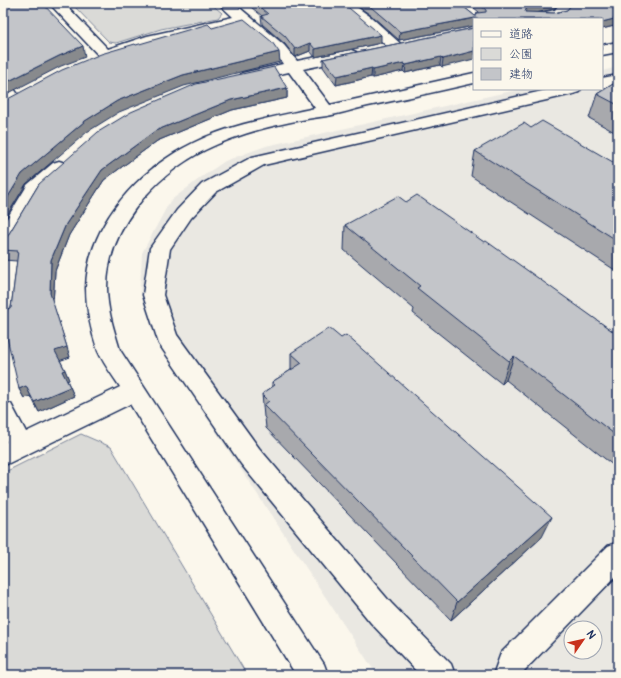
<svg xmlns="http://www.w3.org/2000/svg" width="621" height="678" font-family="Pangolin,'Klee One',sans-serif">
	<rect width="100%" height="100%" fill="#fbf7ec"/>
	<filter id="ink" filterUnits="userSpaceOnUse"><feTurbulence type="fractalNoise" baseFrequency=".025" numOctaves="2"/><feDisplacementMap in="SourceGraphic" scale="8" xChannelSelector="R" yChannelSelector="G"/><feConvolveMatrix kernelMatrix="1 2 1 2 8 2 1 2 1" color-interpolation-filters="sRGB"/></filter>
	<g filter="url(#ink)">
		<path fill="#eae8e2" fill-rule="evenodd" d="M618,67V675H377L162,350L140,290L142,253L170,201L203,176L225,161L266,146L521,89H602V71ZM571,628H595V652H571Z"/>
		<path fill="#dadad7" stroke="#7a849a" d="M71,3H210L222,13L218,18L161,29L116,43L109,42Z
			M81,434L111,447L247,675H3V473Z"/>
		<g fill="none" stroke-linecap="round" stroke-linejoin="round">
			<g stroke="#1b2f5e" stroke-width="3">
				<path id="minor" d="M49,3H64L108,49L147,36L233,17L218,3H234L284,45L297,61L351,50L356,52L359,55L356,58L303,69L330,105L474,73V83C439,91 403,99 368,106C354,109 340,114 327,116C288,121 241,132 205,150C154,176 107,228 107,288C107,309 114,330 120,350L324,664L328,675H296L130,404L3,466V443L6,442L3,435V401L11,404L26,432L120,387C113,376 103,363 98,351C91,331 86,309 86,288C87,225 139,169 193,143C231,124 274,117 315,108L289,72L248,81L242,79L240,76L242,73L283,64L274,51L241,24C213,30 184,35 156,43C140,47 116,61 100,57Z
					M335,3H351L371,17L403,46L400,49L395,51L390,49L361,23Z
					M560,3L575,4L565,16L552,19H524L526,16L555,10Z
					M618,42V52L602,55V45Z
					M618,75V85L602,88V78Z
					M3,81C12,83 16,92 21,99L19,102C1,107 3,94 3,81Z
					M551,89H581L579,92L573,94L264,165L216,192L191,218L170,249L163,295L177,335L259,448L391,603L451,664L455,675H420L371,623L241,464L159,344L143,295L150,248L177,210L202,184L252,157Z
					M59,161L65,163L68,167L41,193L10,247L3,249V225L25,189L27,185L53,163Z
					M618,542V574L524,671L523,675H493L501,653L608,546Z"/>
			</g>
			<use href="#minor" fill="#fbf7ec" fill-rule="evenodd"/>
		</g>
		<path fill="#a8a9ad" stroke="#1b2f5e" d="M246,3H343L381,43L315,57L310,51L295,57L285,44L262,24L261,16H262Z
			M353,3H459L475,16H476L477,13L479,12L468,3H559L554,9L536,12L554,13L567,10L573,3H618V25L602,29V19H474V26L399,40L372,16Z
			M474,28L442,67L440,65L405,73L403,71L373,78L371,77L336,85L323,67V59Z
			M618,81V134L589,118L597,94Z
			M287,88V98L232,110L157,141L104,180L69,235L55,271L53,304L70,357L60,360L65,370L69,380H67L74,396L39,412L31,396L24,398L19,389L11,308L17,261L3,260V250L7,237L39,184Z
			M531,128L618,165V272L471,176L475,151Z
			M406,202L484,242L618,335V463L614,466L506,380L502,384L413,313L414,309L344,250L345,225Z
			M291,353L542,537L451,620L266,428L265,418L264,417L262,394L272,387V382L291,370Z"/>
		<path fill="#888a8d" stroke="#1b2f5e" d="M545,3H559L554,9L526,15L525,12L527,7Z
			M475,18V19H474V26L399,40L400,32Z
			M618,18V25L602,29V22Z
			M381,35V43L315,57V49Z
			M310,43V51L295,57V49Z
			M83,46L85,57L61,66L3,96V84L59,56Z
			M474,51V59L442,67L443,59Z
			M279,52L280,62L184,86L119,112L87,132L26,184L3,222V205L22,174L85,121L117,101L183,75Z
			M441,57L440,65L405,73L406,65Z
			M404,63L403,71L373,78V70Z
			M372,68L371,77L336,85L337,76Z
			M287,88V98L232,110L157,141L104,180L69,235L55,271L53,304L70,357L59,361L55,351L50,293L51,260L66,224L102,170L155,131L231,100Z
			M514,356L506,380L502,384L509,361Z
			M65,370L69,380L66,381L62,371Z
			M26,386L31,396L24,398L19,389Z
			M70,387L74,396L39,412L34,402Z
			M618,460V463L614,466Z
			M552,517L542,537L451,620L457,602Z"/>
		<path fill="#c3c5c9" stroke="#1b2f5e" d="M3,3H42L83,46L59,56L3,84Z
			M255,3H343L381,35L315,49L310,43L295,49L285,36L261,16L268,14Z
			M365,3H459L475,16H476L477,13L486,12V10L478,3H545L527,7L525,12L554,13L567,10L573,3H618V18L602,22V19H477L475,18L400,32L372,8Z
			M244,19L272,42L279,52L183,75L117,101L85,121L22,174L3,205V101L6,100L62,70L101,54L135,44L136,45L208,24L212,28Z
			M474,28V51L443,59L441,57L406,65L404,63L373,70L372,68L337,76L323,59Z
			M274,67L287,88L231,100L155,131L102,170L66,224L51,260L50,293L67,347L55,351L65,370L62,371L70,387L34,402L26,386L19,389L5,329L7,309L11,308L18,251L3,250V239L7,237L39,184L98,132L131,112L196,84Z
			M618,81V105L597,94Z
			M542,121L618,165V241L475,151L524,123L531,128Z
			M417,195L484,242L486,241L618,335V437L514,356L509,361L417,288L420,286L345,225L398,196L406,202Z
			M329,328L341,338L346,335L552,517L457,602L264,405L269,401L262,394L275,385L272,382L302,363L291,353Z"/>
	</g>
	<rect width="621" height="678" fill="none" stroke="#fbf7ec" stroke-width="16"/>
	<rect x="8" y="8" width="605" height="662" fill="none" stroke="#1b2f5e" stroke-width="1.5" filter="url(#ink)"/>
	<rect x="473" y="18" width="130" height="72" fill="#fbf7ec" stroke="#a1a7b3"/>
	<rect x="481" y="31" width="20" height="6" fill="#fbf7ec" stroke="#a1a7b3"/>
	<text x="509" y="38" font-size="12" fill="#1b2f5e">道路</text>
	<rect x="481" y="48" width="20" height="12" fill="#dadad7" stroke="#a1a7b3"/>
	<text x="509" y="58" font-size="12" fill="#1b2f5e">公園</text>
	<rect x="481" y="68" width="20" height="12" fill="#c3c5c9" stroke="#a1a7b3"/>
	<text x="509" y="78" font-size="12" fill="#1b2f5e">建物</text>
	<g transform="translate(583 640) rotate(56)"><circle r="19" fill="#fbf7ec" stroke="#a1a7b3"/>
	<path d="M0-3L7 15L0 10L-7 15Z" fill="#c8321e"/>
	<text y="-6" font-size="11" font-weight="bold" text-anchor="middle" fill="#1b2f5e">N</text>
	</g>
</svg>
